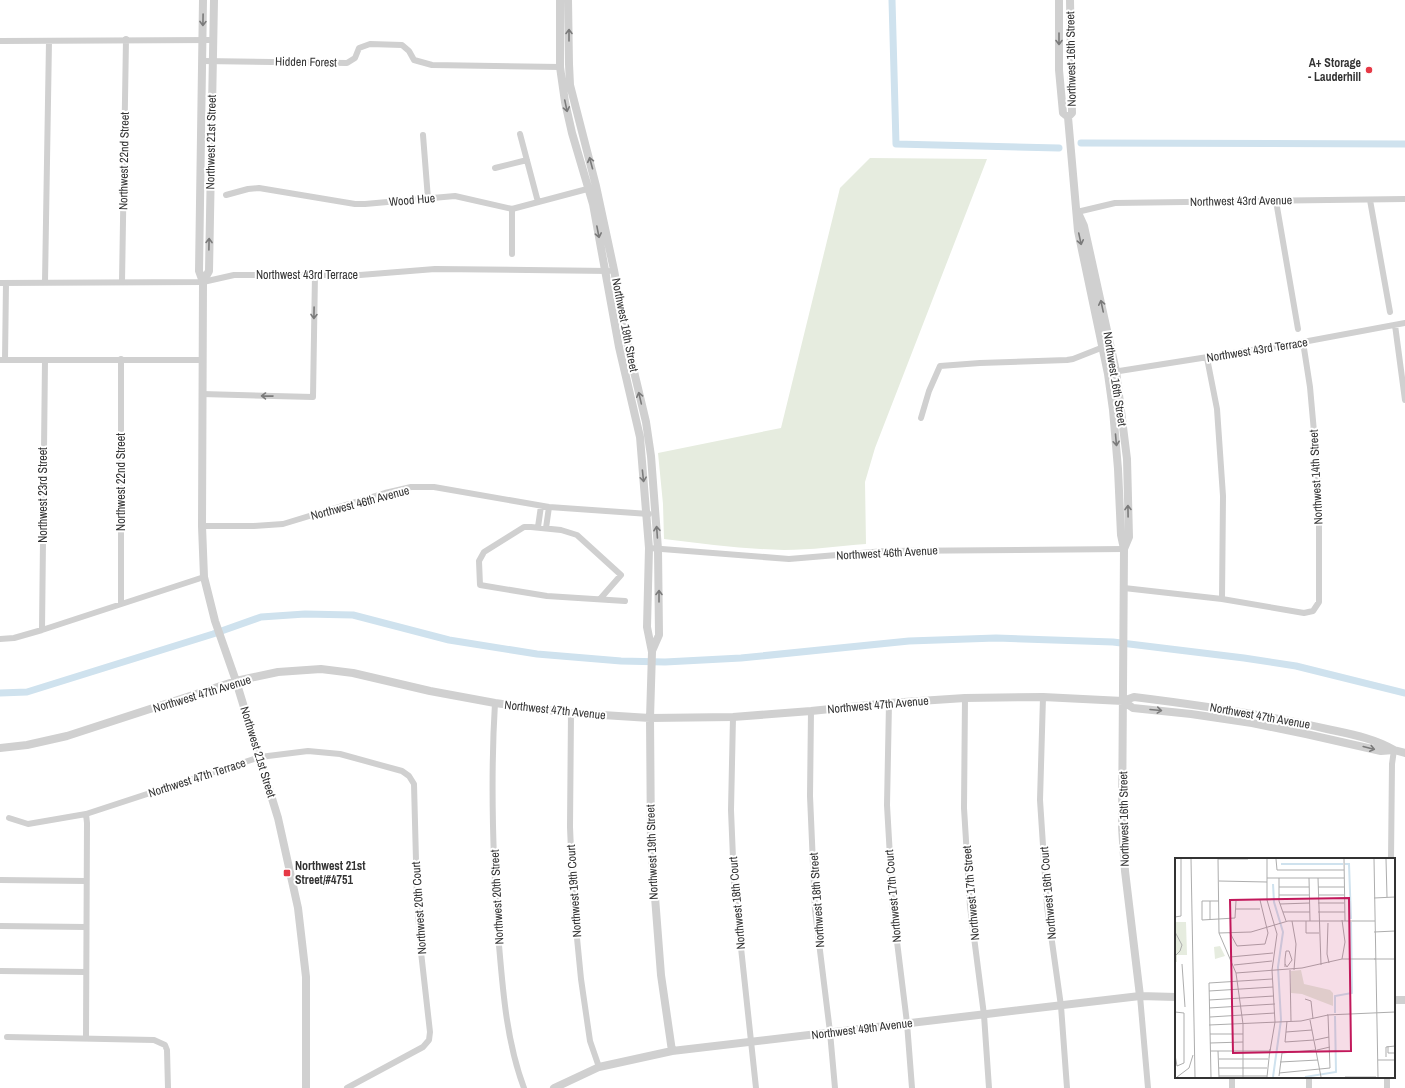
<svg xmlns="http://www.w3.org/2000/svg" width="1405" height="1088" font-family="'Archivo Narrow',sans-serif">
	<rect width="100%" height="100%" fill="#fff"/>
	<path fill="#e6ecdf" d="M870,158L987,159L875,448L865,482L866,544C839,546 811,550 784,550C744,549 704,544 664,539L663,504L658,453L781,428L840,188Z"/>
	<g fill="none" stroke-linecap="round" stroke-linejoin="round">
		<path stroke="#cfe2ee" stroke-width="7" d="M892,0L896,144L1059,148
			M1081,143L1405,144
			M0,693L27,692L213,634L261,617L305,614L353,615L449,640L537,654L621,661L665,662L741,658L909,641L996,638L1113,642L1244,658L1296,666L1405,693"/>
		<path stroke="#d0d0d0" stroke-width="6" d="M0,41L213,40
			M203,61L347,63L355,58L359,48L370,44L402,45L409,51L414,60L432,65L560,67
			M520,134L538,202
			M423,135L428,199
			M495,168L527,160
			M226,195L248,189L259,188L355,204H365L455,196L512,209L591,188
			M1370,200L1390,312
			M1276,201L1298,329
			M1077,212L1115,203L1405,199
			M512,254V209
			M45,282L49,41
			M122,282L126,39
			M0,283L203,282L234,275H360L435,269L609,271
			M1395,325L1405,400
			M1207,358L1217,409L1223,496L1222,599
			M121,359V604
			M0,360H202
			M5,360L6,283
			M1113,372L1303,342L1405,323
			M202,394L313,397L315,274
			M921,418L929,391L940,366L980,363L1067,360L1073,359L1106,346
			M202,526H254L283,524L385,493L411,487H434L549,507L649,514
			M538,527L541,506
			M546,528L549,507
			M649,548L789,559L885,551L1124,549
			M1124,588L1222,599L1304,613L1313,611L1319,602V488L1310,387L1303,342
			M600,599L621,575L577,535L561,530L531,527H524L484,552L479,561L480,585L547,596L625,601
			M42,630L45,360
			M0,639L14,638L42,630L204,577
			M1043,697L1040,800L1047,906L1061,1006L1067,1088
			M965,698L964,808L970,906L984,1015L989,1088
			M495,703C490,784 493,865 499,945C503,993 507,1043 524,1088
			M889,703L887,805L893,909L907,1023L912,1088
			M811,711L810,796L815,910L830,1032L835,1088
			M571,713L570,827L573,897L581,979L590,1041L599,1067
			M733,717L731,810L734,882L756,1088
			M9,818L28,824L86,814L260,757L308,751L340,754L402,771L409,776L414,784L417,899L421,952L430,1032L429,1040L423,1047L347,1088
			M1391,859L1392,764L1394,750
			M0,880L86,881
			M0,926L86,927
			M0,971L86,972
			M1140,996L1148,1088
			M7,1037L154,1040L165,1045L167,1050L168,1088
			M86,1038L87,823L86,814
			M1232,1088V1077
			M1309,1088V1077
			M1387,1088V1077"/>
		<path stroke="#d0d0d0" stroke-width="8" d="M203,0L199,271L203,282L202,526L204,577L215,621L236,681L278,818L298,908L306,977V1088
			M560,0V67L565,102L572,133L593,204L619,347L640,437L649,548L647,627L652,652L650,718L651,845L661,975L672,1051
			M568,0L569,64L570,85L596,186L614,270L627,342L646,422L651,456L658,549L659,635L652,651
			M1059,0V70L1063,113L1068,117
			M1070,0L1072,113L1068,117L1078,231L1108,374L1113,410L1118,469L1121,535L1124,549L1122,827L1125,871L1140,996
			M1079,215L1084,226L1116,371L1127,459L1129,537L1124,549
			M203,282L209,271L214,0
			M1123,701L1133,708L1191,714L1252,723L1306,734L1381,751L1394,750L1405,753
			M0,748L27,745L67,736L236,681L278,672L321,669L353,673L430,691L495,703L571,713L650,718L733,717L811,711L889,703L965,698L1043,697L1123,701L1134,697C1199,705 1263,714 1327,729C1350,734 1374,738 1394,750
			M1394,1000H1405
			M554,1088L599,1067L672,1051L1140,996L1176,997"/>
	</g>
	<defs><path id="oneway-shaft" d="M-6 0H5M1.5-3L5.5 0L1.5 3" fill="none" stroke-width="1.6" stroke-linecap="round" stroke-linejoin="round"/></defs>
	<g stroke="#7a7a7a">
		<use href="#oneway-shaft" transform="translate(203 20) rotate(91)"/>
		<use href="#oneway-shaft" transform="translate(569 35) rotate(-90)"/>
		<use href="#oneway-shaft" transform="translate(1059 39) rotate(90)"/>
		<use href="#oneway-shaft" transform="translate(566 106) rotate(78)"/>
		<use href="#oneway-shaft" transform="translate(591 163) rotate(-105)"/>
		<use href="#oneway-shaft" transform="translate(598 232) rotate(79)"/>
		<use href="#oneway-shaft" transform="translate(1080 239) rotate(78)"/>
		<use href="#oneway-shaft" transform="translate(209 244) rotate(-89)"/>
		<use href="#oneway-shaft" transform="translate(1102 306) rotate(-102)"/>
		<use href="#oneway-shaft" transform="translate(314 313) rotate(91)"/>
		<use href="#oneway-shaft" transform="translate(267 396) rotate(-179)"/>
		<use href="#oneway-shaft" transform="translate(640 398) rotate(-103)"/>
		<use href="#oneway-shaft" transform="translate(1116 440) rotate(85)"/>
		<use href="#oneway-shaft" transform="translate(643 476) rotate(84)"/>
		<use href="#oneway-shaft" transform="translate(1128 511) rotate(-91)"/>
		<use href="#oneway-shaft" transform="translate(657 532) rotate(-94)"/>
		<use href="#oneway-shaft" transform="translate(659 596) rotate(-90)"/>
		<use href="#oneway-shaft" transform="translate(1156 710) rotate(5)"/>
		<use href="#oneway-shaft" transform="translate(1369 748) rotate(14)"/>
	</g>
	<g fill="#e63946" stroke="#fff" stroke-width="1.5">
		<circle cx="1369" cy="70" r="4"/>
		<rect x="283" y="869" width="8" height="8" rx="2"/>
	</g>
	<g text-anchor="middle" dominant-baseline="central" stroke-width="4" stroke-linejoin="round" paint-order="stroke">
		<g font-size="12" fill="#333" stroke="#fff">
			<text transform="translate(1071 59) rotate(-91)">Northwest 16th Street</text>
			<text transform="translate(306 62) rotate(1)">Hidden Forest</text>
			<text transform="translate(211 142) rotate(-89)">Northwest 21st Street</text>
			<text transform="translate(124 161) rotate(-89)">Northwest 22nd Street</text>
			<text transform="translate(412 200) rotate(-5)">Wood Hue</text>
			<text transform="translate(1241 201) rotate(-1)">Northwest 43rd Avenue</text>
			<text x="307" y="275">Northwest 43rd Terrace</text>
			<text transform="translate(625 325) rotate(79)">Northwest 19th Street</text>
			<text transform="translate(1257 350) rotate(-9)">Northwest 43rd Terrace</text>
			<text transform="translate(1115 379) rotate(81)">Northwest 16th Street</text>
			<text transform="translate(1316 477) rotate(-93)">Northwest 14th Street</text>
			<text transform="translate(121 482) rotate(-90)">Northwest 22nd Street</text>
			<text transform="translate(43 495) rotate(-90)">Northwest 23rd Street</text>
			<text transform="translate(360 503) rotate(-15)">Northwest 46th Avenue</text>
			<text transform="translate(887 553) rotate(-3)">Northwest 46th Avenue</text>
			<text transform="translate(202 694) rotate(-17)">Northwest 47th Avenue</text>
			<text transform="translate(878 705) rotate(-5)">Northwest 47th Avenue</text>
			<text transform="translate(555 710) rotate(6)">Northwest 47th Avenue</text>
			<text transform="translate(1260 716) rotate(10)">Northwest 47th Avenue</text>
			<text transform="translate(258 752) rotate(73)">Northwest 21st Street</text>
			<text transform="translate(197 778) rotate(-18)">Northwest 47th Terrace</text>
			<text transform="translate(1124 819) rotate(-91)">Northwest 16th Street</text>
			<text transform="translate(652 852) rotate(-92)">Northwest 19th Street</text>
			<text transform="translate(574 891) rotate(-94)">Northwest 19th Court</text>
			<text transform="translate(971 893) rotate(-95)">Northwest 17th Street</text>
			<text transform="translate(1048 893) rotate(-95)">Northwest 16th Court</text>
			<text transform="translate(893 896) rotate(-95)">Northwest 17th Court</text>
			<text transform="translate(497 897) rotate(-93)">Northwest 20th Street</text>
			<text transform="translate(817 900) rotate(-94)">Northwest 18th Street</text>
			<text transform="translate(737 903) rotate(-95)">Northwest 18th Court</text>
			<text transform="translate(419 908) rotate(-94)">Northwest 20th Court</text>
			<text transform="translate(862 1029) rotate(-7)">Northwest 49th Avenue</text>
		</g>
		<g font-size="12" font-weight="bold" fill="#333" stroke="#fff" text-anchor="end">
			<text x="1361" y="63">A+ Storage<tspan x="1361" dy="14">- Lauderhill</tspan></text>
			<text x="295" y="866" text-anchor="start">Northwest 21st<tspan x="295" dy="14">Street/#4751</tspan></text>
		</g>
	</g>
	<g transform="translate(1175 858)">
		<rect width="220" height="220" fill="#fff"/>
		<path d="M0,64H11L12,97H2V104H0ZM45,88L50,98L40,101L39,89ZM126,112L129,126L155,132L158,135V148L127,136L116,135V113Z" fill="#e6ecdf"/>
		<path fill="none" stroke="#cfe2ee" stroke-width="2" d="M106,6H168M170,6H174L176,61M160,155V138L177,135L176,64M98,219L106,162L103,109L108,74L99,44L98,26M130,219L161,214L160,158"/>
		<path fill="none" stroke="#adadad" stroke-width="1" d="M16,1L20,219M43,1L44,75L61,115L68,166V219M43,1H73M92,1V42L102,76L97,112L100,164L95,193M101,1L102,12H169M169,1L170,63M199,1L203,219M211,1L212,39M92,20H169M104,20V43L111,63M134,20L135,63M143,20L146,107M44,23L92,24M104,29H134M143,29H169M104,37H134M143,37H169M199,40L220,39M35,43V62M44,43H27V62L60,60L61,43M143,45H169M105,46L135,45M61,51H85M108,54H135M143,54H170M0,59L6,58V1M117,63L121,86L119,112M131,63V75H144M153,65L152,96L154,105M0,74L7,87L5,93L0,98M199,74L220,73M44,75L76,74L113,63H200M55,75L62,88L90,86L93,75L85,42M55,99L98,95M167,101L170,84L167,62M199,101H220M7,106L10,149M59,107L97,103M110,109V101L111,93H114L117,102L112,109L110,106M115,112L116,163M61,115L127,110L167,101H201M34,133L98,129M130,141L136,143L138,161M34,142L99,138M34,150L100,146M0,154L9,155V205L2,208L0,197M152,157L220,154M35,159L100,155M135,162L146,219M112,163L110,184L139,182M34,167L126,163L153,157M111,174L137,172M35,176H68M140,182L154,179M35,185L68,184M213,188V195H220M142,192L155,189M35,193H95M43,193L44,219M211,199V189L220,188M44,201H93M203,202H220M105,204L143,202M44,210H92M104,215L155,210L153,157M44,218H92M104,218L107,195L141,192M2,219L14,210L18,197M36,219L34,125L97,121M92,219L95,191M170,219H201"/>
		<path fill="#c2185b" fill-opacity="0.15" stroke="#c2185b" stroke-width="2" d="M174,40L176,193L58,195L55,42Z"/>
		<rect width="220" height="220" fill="none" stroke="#333" stroke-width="2"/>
	</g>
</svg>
